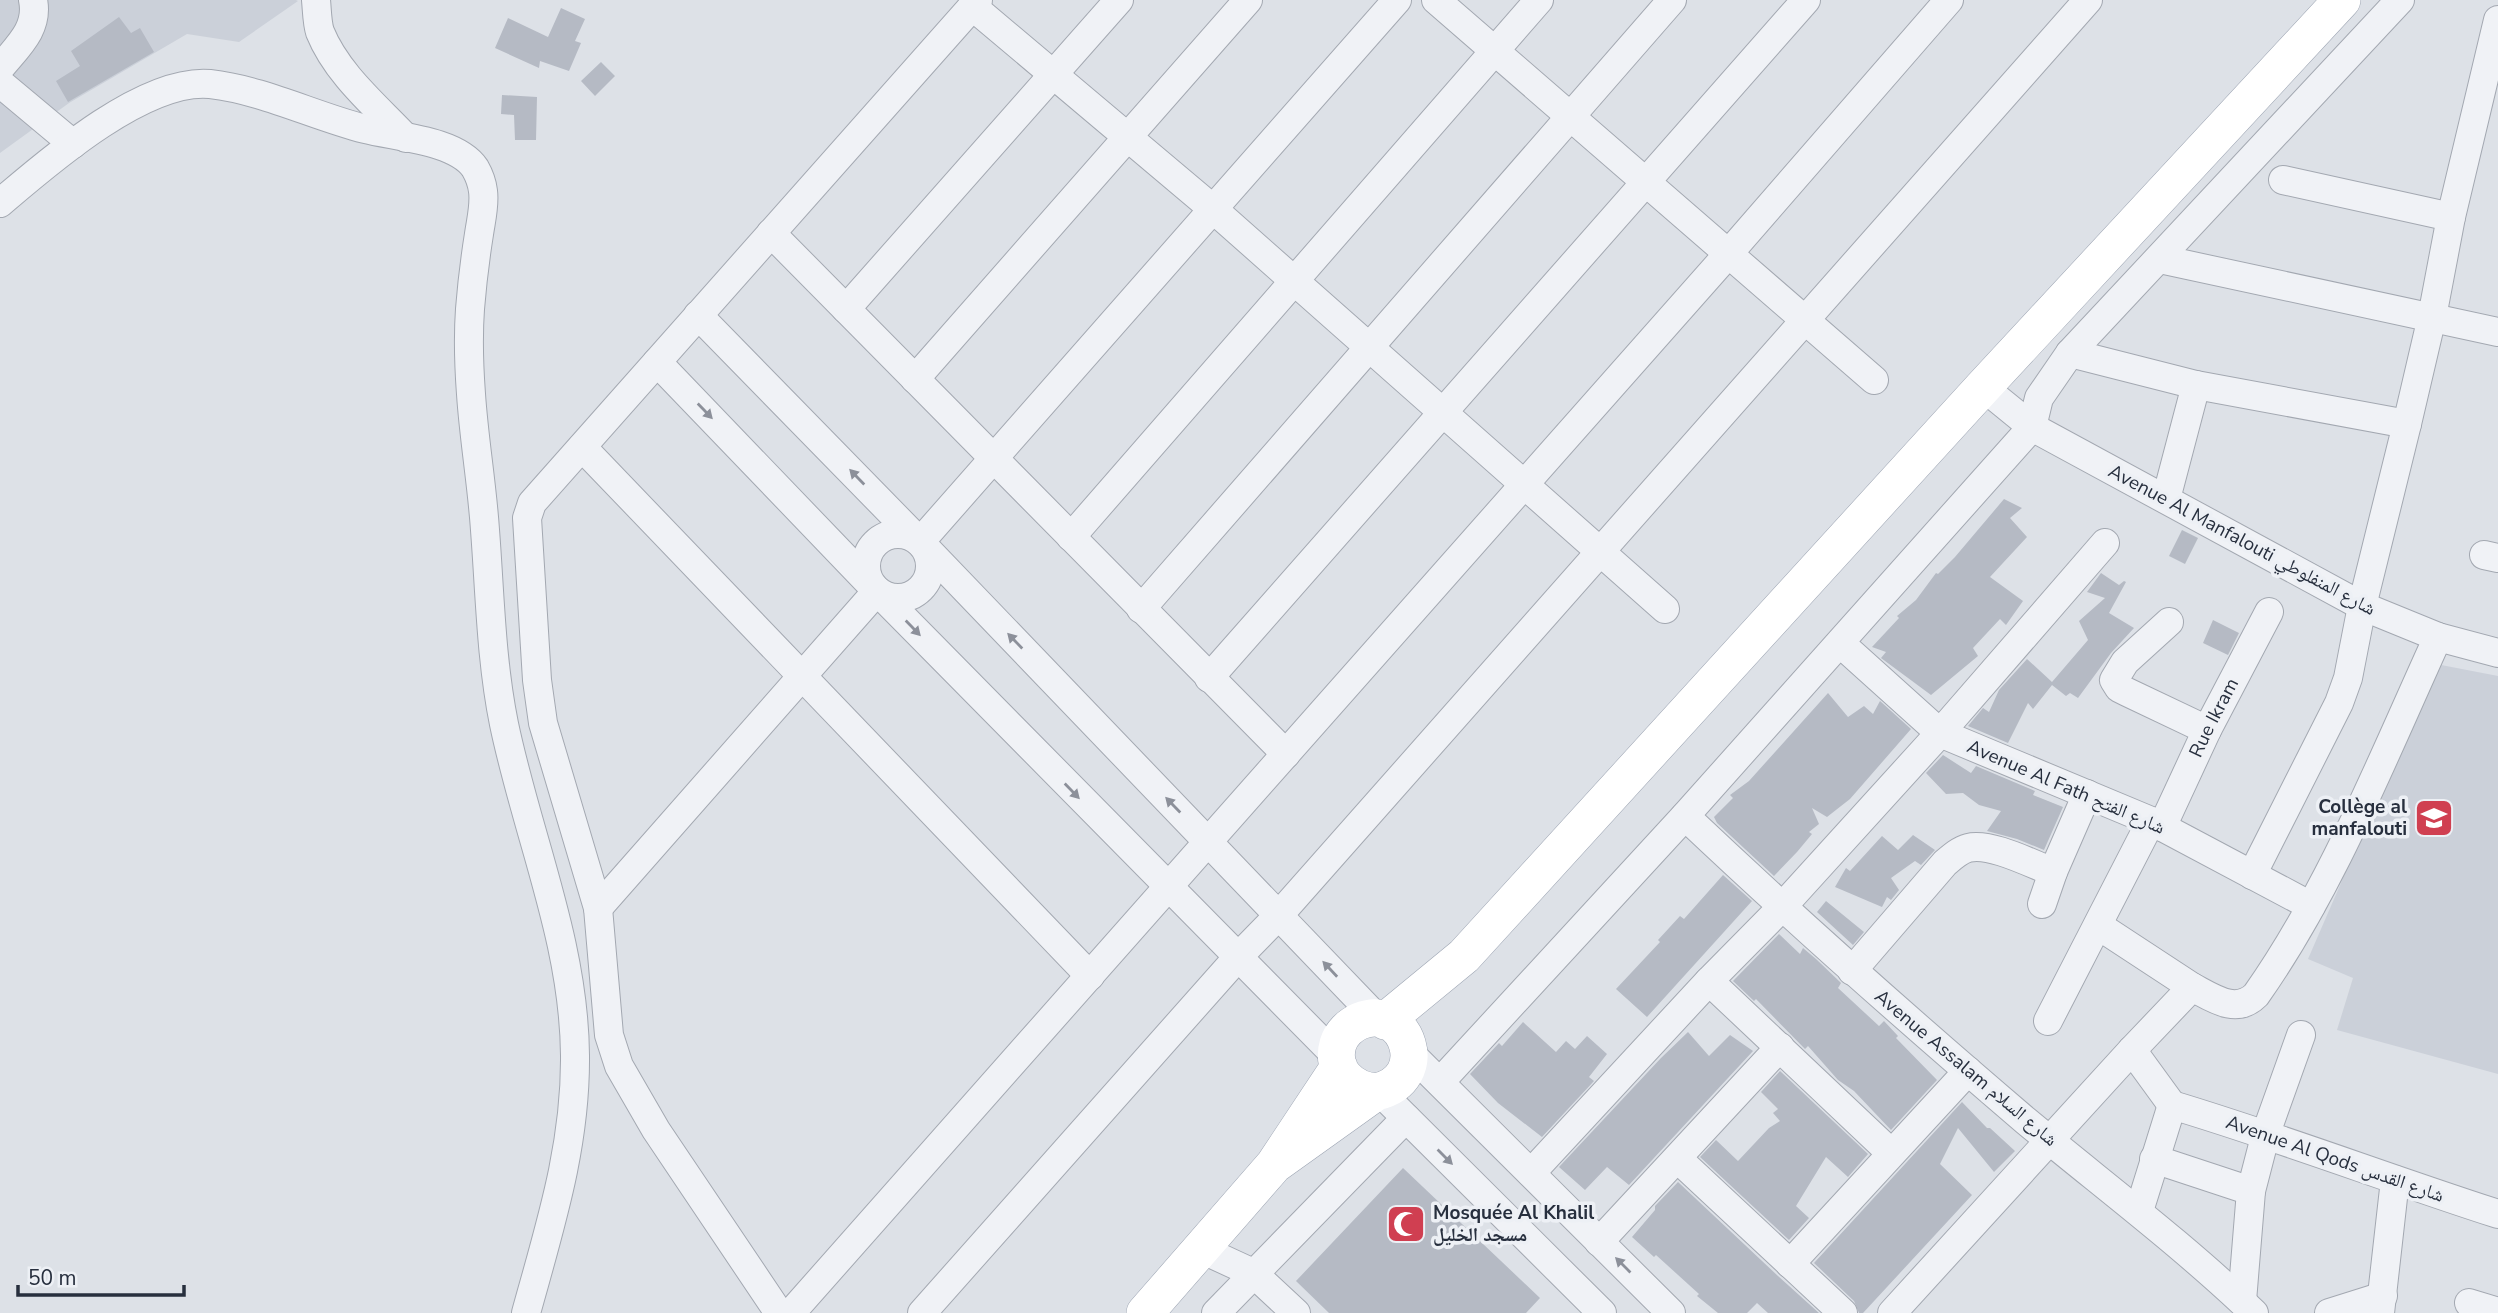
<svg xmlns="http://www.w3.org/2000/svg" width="2498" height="1313" font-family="'Nunito Sans','Noto Naskh Arabic',sans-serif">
	<rect width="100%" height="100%" fill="#dde1e7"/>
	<path fill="#cbd0d9" d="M0,0H296L298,1L239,42L187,34L69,103L0,153Z
		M2436,664L2498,676V1074L2337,1030L2353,978L2308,959Z"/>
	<path fill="#b5bac4" d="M561,8L585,19L575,41L581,43L569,71L540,61L539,68L495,48L508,18L548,37Z
		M119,17L131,33L140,28L154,52L68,102L56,81L80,66L71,51Z
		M601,62L615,76L595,96L581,81Z
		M502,95L537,97L536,140H515L514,115L501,114Z
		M2004,499L2022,508L2010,518L2027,537L1990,577L2023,601L2006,625L2000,619L1973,648L1978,656L1931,695L1881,658L1886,652L1872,647L1899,618L1897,616L1916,600L1936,573L1938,574L1955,557Z
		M2182,530L2198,538L2185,564L2169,556Z
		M2101,573L2119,585L2124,581L2126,582L2109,613L2134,628L2111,653L2078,698L2070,693L2066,696L2052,685L2033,709L2028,703L2008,743L1968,726L1983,708L1989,712L1999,690L2027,659L2052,682L2088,640L2079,621L2105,598L2087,592Z
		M2213,620L2239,633L2228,655L2203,643Z
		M1828,693L1848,717L1864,706L1873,714L1880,701L1911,729L1850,799L1827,817L1812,808L1819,824L1809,832L1812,834L1797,852L1774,876L1717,823L1714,817L1733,798L1730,795L1749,781Z
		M1943,755L1971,773L1976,766L2035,791L2033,795L2063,807L2044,850L2017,839L1987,831L2001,811L1979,805L1963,793L1946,794L1926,773Z
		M1913,835L1935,850L1921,865L1915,861L1891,878L1899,890L1891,900L1887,897L1882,907L1835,887L1846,868L1850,871L1882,836L1898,850Z
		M1723,875L1752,901L1647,1017L1616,989L1660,942L1658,940L1680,916L1684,919Z
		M1826,901L1864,932L1853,945L1817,912Z
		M1779,934L1800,954L1803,948L1816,959L1839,981L1841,983L1838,988L1879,1026L1884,1021L1898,1036L1896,1038L1937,1080L1891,1130L1854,1091L1838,1080L1808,1046L1805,1049L1756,999L1754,1001L1733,981Z
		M1523,1022L1556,1052L1566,1041L1575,1049L1587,1036L1607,1054L1589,1077L1594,1081L1542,1137L1498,1103L1470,1074L1499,1043L1502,1046Z
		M1688,1032L1709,1056L1730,1035L1753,1051L1629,1185L1607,1167L1585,1190L1559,1167L1661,1058Z
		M1780,1071L1868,1154L1848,1177L1826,1157L1796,1206L1809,1218L1789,1240L1700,1157L1716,1140L1738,1161L1769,1128L1780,1121L1773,1113L1778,1109L1761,1092Z
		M1962,1102L1987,1128H1990L2015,1151L1994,1172L1958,1128L1940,1164L1972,1195L1863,1313H1859L1854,1301L1814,1263Z
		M1403,1168L1540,1298L1526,1313H1329L1296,1281Z
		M1678,1182L1778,1276L1819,1313H1768L1757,1303L1747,1313H1718L1697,1296L1699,1294L1656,1255L1654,1257L1632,1237L1655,1210V1206Z"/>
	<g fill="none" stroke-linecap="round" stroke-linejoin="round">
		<g stroke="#a3a8b1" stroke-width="30">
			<g id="minor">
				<path d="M316,0C317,10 317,23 320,32C337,74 376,106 406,138"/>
				<path d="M1436,0L1874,380"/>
				<path d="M972,6L1213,209L1665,609"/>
				<path d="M0,68C17,47 39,29 33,0"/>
				<path d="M0,83L73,144"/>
				<path d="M2283,180L2451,217"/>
				<path d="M0,203C48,162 144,78 210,84C263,90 314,116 365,129C396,137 456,140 475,168C479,175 482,183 483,191C485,205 481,220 479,234C475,259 472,284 470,309C468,337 469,367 471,394C474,440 482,484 485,530C490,595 491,660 504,724C527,835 574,940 575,1055C576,1146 550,1226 526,1313"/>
				<path d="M771,233L1286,754"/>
				<path d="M2160,259L2498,332"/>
				<path d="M846,309L1119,0"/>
				<path d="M698,315L920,542L1377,1018"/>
				<path d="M2070,353L2196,385L2407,424"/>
				<path d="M657,362L877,591L1337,1057"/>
				<path d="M915,379L1248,0"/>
				<path d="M1983,387L2032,427L2362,606L2438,637L2498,653"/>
				<path d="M582,447L1090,976"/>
				<path d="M2166,499L2196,385"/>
				<circle cx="898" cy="566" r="32"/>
				<path d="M1071,537L1539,0"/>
				<path d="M920,542L1397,0"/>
				<path d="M2484,555L2498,558"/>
				<path d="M1141,609L1672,0"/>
				<path d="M2169,622L2125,662L2114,680L2119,688L2127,692L2207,730"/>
				<path d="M1840,643L1940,733L2151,821L2311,906"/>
				<path d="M1209,678L1806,0"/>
				<path d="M1685,816C1796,921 1910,1022 2026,1121C2103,1185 2182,1244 2254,1313"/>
				<path id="s1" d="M2162,827L2207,730L2269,612"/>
				<path d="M2252,875L2339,703L2348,678L2362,606L2407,424L2432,317L2451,217L2498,20"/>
				<path d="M2042,904L2053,872L2087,794"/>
				<path d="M598,908L877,591"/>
				<path d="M2099,926L2192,987"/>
				<path d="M1852,971L1945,863C1952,857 1960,850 1968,848C1990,842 2032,864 2053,872"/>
				<path d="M1709,981L1891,1153"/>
				<path d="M2048,1021L2151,821"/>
				<path d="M2132,1050L2172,1105"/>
				<path d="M1409,1052L1671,1313"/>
				<path d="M1440,1082L1685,816L2032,427L2039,398L2070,353L2400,0"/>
				<path d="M1379,1091L1602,1313"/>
				<path d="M2172,1105C2282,1138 2389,1179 2498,1214"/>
				<path d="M1678,1159L1843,1313"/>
				<path d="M2154,1159L2251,1191"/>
				<path d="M1531,1173L1709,981L1782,907L1940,733L2105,543"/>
				<path d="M2139,1211L2172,1105"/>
				<path d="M1599,1242L1780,1047"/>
				<path d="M1201,1249L1253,1273L1296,1313"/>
				<path d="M1790,1264L1968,1071"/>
				<path d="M2242,1301L2251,1191L2266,1133L2301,1035"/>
				<path d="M2469,1303L2498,1312"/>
				<path d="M779,1313L656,1130L619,1066L609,1035L598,908L543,723L537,680L527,518L532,503L978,0"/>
				<path d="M791,1313L1729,253L1949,0"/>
				<path d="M922,1313L1238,957L1279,915L2088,0"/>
				<path d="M1216,1313L1406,1118"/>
				<path d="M1892,1313L2132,1050L2192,987C2213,998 2236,1015 2256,995C2331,889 2384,755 2438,637"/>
				<path d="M2329,1313L2383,1296"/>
				<path d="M2380,1313L2395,1180"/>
			</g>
		</g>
		<g stroke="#9da5b3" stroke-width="38">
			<path id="major" d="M1385,1021L1464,956L1983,387L2342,0
				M1274,1165L1376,1092C1434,1079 1407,1002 1360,1021C1350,1025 1341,1034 1338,1044C1330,1071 1352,1090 1376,1092
				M1145,1313L1274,1165L1339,1067"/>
		</g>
		<use href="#minor" stroke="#f0f2f6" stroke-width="28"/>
		<use href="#major" stroke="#fff" stroke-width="37"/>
	</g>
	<defs><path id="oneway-solid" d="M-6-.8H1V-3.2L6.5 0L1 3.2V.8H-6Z" transform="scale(1.75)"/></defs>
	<g fill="#8c909a">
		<use href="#oneway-solid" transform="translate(705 411) rotate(46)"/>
		<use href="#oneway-solid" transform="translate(857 477) rotate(-134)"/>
		<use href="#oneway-solid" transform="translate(913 628) rotate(46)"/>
		<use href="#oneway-solid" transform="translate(1015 641) rotate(-134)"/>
		<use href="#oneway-solid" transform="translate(1072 791) rotate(46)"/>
		<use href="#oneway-solid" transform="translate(1173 805) rotate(-134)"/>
		<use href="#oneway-solid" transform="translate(1330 969) rotate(-133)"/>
		<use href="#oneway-solid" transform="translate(1445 1157) rotate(45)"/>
		<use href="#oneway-solid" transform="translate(1623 1265) rotate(-135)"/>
	</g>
	<defs>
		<g id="school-square" transform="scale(2.0125)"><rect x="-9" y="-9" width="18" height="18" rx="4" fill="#d03f51" stroke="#edf0f5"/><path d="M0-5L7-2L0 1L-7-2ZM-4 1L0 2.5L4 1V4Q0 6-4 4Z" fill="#fff"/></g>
		<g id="mosque-square" transform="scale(2.0125)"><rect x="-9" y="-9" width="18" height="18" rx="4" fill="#d03f51" stroke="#edf0f5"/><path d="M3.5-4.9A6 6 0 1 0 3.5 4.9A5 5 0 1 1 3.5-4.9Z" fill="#fff"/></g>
	</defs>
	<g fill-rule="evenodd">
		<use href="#school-square" x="2434" y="818"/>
		<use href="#mosque-square" x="1406" y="1224"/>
	</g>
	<g text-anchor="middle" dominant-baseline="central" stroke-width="7" stroke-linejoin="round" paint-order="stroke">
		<g font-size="19" fill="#272f3e" stroke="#edf0f5">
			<text transform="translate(2242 540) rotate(28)">Avenue Al Manfalouti شارع المنفلوطي</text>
			<text stroke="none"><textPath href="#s1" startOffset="121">Rue Ikram</textPath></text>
			<text transform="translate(2066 787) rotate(23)">Avenue Al Fath شارع الفتح</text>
			<text transform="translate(1966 1068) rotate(40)">Avenue Assalam شارع السلام</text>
			<text transform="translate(2335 1159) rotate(19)">Avenue Al Qods شارع القدس</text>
		</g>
		<g font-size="19" font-weight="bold" fill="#272f3e" stroke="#edf0f5" text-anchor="end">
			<text x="2407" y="807">Collège al<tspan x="2407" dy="22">manfalouti</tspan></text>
			<text x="1433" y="1213" text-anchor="start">Mosquée Al Khalil<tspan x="1433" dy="22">مسجد الخليل</tspan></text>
		</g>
	</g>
	<path d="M18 1285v10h166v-10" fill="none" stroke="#272f3e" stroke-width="3.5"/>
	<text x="28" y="1285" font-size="21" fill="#272f3e" stroke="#edf0f5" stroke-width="5" paint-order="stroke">50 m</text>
</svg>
